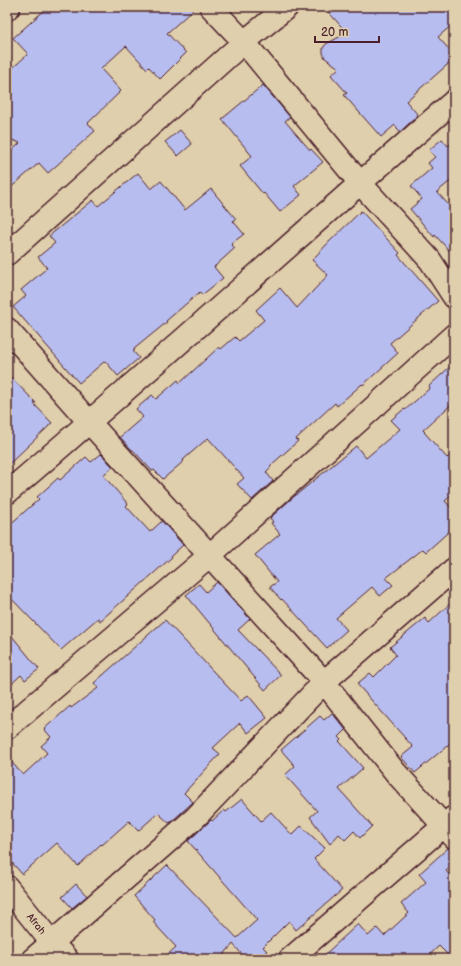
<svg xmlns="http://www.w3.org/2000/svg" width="461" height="966" font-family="'Balsamiq Sans',sans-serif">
	<rect width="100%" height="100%" fill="#e0cfac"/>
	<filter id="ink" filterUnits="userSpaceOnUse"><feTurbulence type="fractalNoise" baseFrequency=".025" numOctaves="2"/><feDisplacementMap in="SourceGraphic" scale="8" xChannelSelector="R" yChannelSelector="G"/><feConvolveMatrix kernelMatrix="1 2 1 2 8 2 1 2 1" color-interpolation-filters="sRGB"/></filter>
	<g filter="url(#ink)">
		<path fill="#b8bdef" stroke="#4a1f2b" d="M48,7H196L167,33L186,53L160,79L149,67L147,69L126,46L101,69L121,91L88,123L95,131L48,173L39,163L7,191V155L20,143L7,138V73L28,54L13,38Z
			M324,7H454V23L438,37L454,55V59L406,101L418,115L400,132L395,125L381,137L344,95L347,93L331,75L339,68L325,58L323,53V48L326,44L347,33Z
			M263,85L290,117L285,121L310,150L311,149L323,162L294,186L301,195L280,212L264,193L263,194L240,166L252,156L222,119Z
			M180,130L192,144L178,156L165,142Z
			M442,139L448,146L454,141V178L437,192L454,211V256L435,235L434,237L410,209L422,199L411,186L432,168L428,163L435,157L429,150Z
			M138,173L151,189L161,181L185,210L211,189L236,219L233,221L244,234L231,244L235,248L214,267L223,278L202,295L200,292L166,321L167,322L134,349L135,350L133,351L139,358L118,376L105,361L79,383L13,307L26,296L21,290L47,268L38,257L55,243L49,236L93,200L98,206Z
			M361,211L400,253L398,255L438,301L390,343L398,353L363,385L362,384L337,406L335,403L296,439L298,441L270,466L271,467L266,472L273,481L252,500L237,484L244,478L208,438L183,460L184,461L163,479L154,470L152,471L133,450H132L120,437L143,417L136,409L152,395L156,399L178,380L180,383L219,347L221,349L235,337L239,341L264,320L256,310L280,288L297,308L328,275L312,260L329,242Z
			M454,363V402L423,430L425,432H424L447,458L454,451V492L445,501L454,511V527L426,552L423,549L386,578L393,585L380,596L372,587L336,618L347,630L327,648L282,599L281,600L270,587L277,582L255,555L280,534L271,523L273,522L270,518L290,500L356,446L366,458L400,429L391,420L404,409L405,410L430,388L429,386Z
			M7,373L36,403L34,404L52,423L49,425V426L7,466Z
			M101,454L113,467L103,475L128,504L126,506L150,532L162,521L183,545L171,556L172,557L100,621L98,618L61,650L7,594V527L39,499L37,497L58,478L60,480L86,457L91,462Z
			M217,582L250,619L238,630L281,675L265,690L186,595L199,584L206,592Z
			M454,600V740L415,773L401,757L413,747L357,684L370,673L374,677L396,655L390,647L425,618L429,623Z
			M165,620L241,701L248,695L267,718L248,733L240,723L213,748L220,754L184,793L193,802L171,822L169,823L158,813L138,831L129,821L102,845L101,844L78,866L57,843L22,874L7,857V757L23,775L47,753L41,746L51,737L44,729L70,706L71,708L98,688L94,683Z
			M7,630L39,669L25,680L21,675L7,688Z
			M332,713L346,730L339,737L341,739L339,741L363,768L339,789L372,826L360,838L354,831L345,840L339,834L330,844L310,817L317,811L285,775L295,766L281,750L320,716L324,720Z
			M242,799L261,821L271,812L292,835L301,826L325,848L314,859L342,890L296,930L289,921L263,947L267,951L258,959H246L233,944L220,959H163L176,947L153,922L155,920L134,896L167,865L237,938L257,920L188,841L211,820L212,821L224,810L226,812Z
			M448,848L454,849V863L446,871L454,880V959H452L439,946L425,959H320L358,924L368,936L377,928L384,936L409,913L401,904L426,882L419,874Z
			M76,884L87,896L72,908L62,897Z"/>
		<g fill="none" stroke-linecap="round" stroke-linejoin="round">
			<g stroke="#4a1f2b" stroke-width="25">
				<path id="minor" d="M211,7L244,42L360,183L430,260L454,297
					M7,9L9,7
					M7,254L244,42L287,7
					M7,329L90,423L324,682L396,773L454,837
					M7,493C158,364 304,231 454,101
					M7,728L209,556L454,335
					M7,887L52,943L67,959
					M33,959L195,818L324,682L454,569
					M290,959L454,817"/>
			</g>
			<use href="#minor" stroke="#e0cfac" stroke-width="22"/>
		</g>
	</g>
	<g text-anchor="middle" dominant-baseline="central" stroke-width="3" stroke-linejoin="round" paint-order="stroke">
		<g font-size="10" fill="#4a1f2b" stroke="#e0cfac">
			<text transform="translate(36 924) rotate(51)">Afrah</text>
		</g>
	</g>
	<rect width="461" height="966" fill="none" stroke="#e0cfac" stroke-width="24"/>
	<rect x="12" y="12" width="437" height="942" fill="none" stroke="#4a1f2b" stroke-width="1.5" filter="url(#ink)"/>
	<path d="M315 36v6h64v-6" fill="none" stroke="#4a1f2b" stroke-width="2"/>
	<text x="321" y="36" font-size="12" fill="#4a1f2b" stroke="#e0cfac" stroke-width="3" paint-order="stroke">20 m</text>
</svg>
